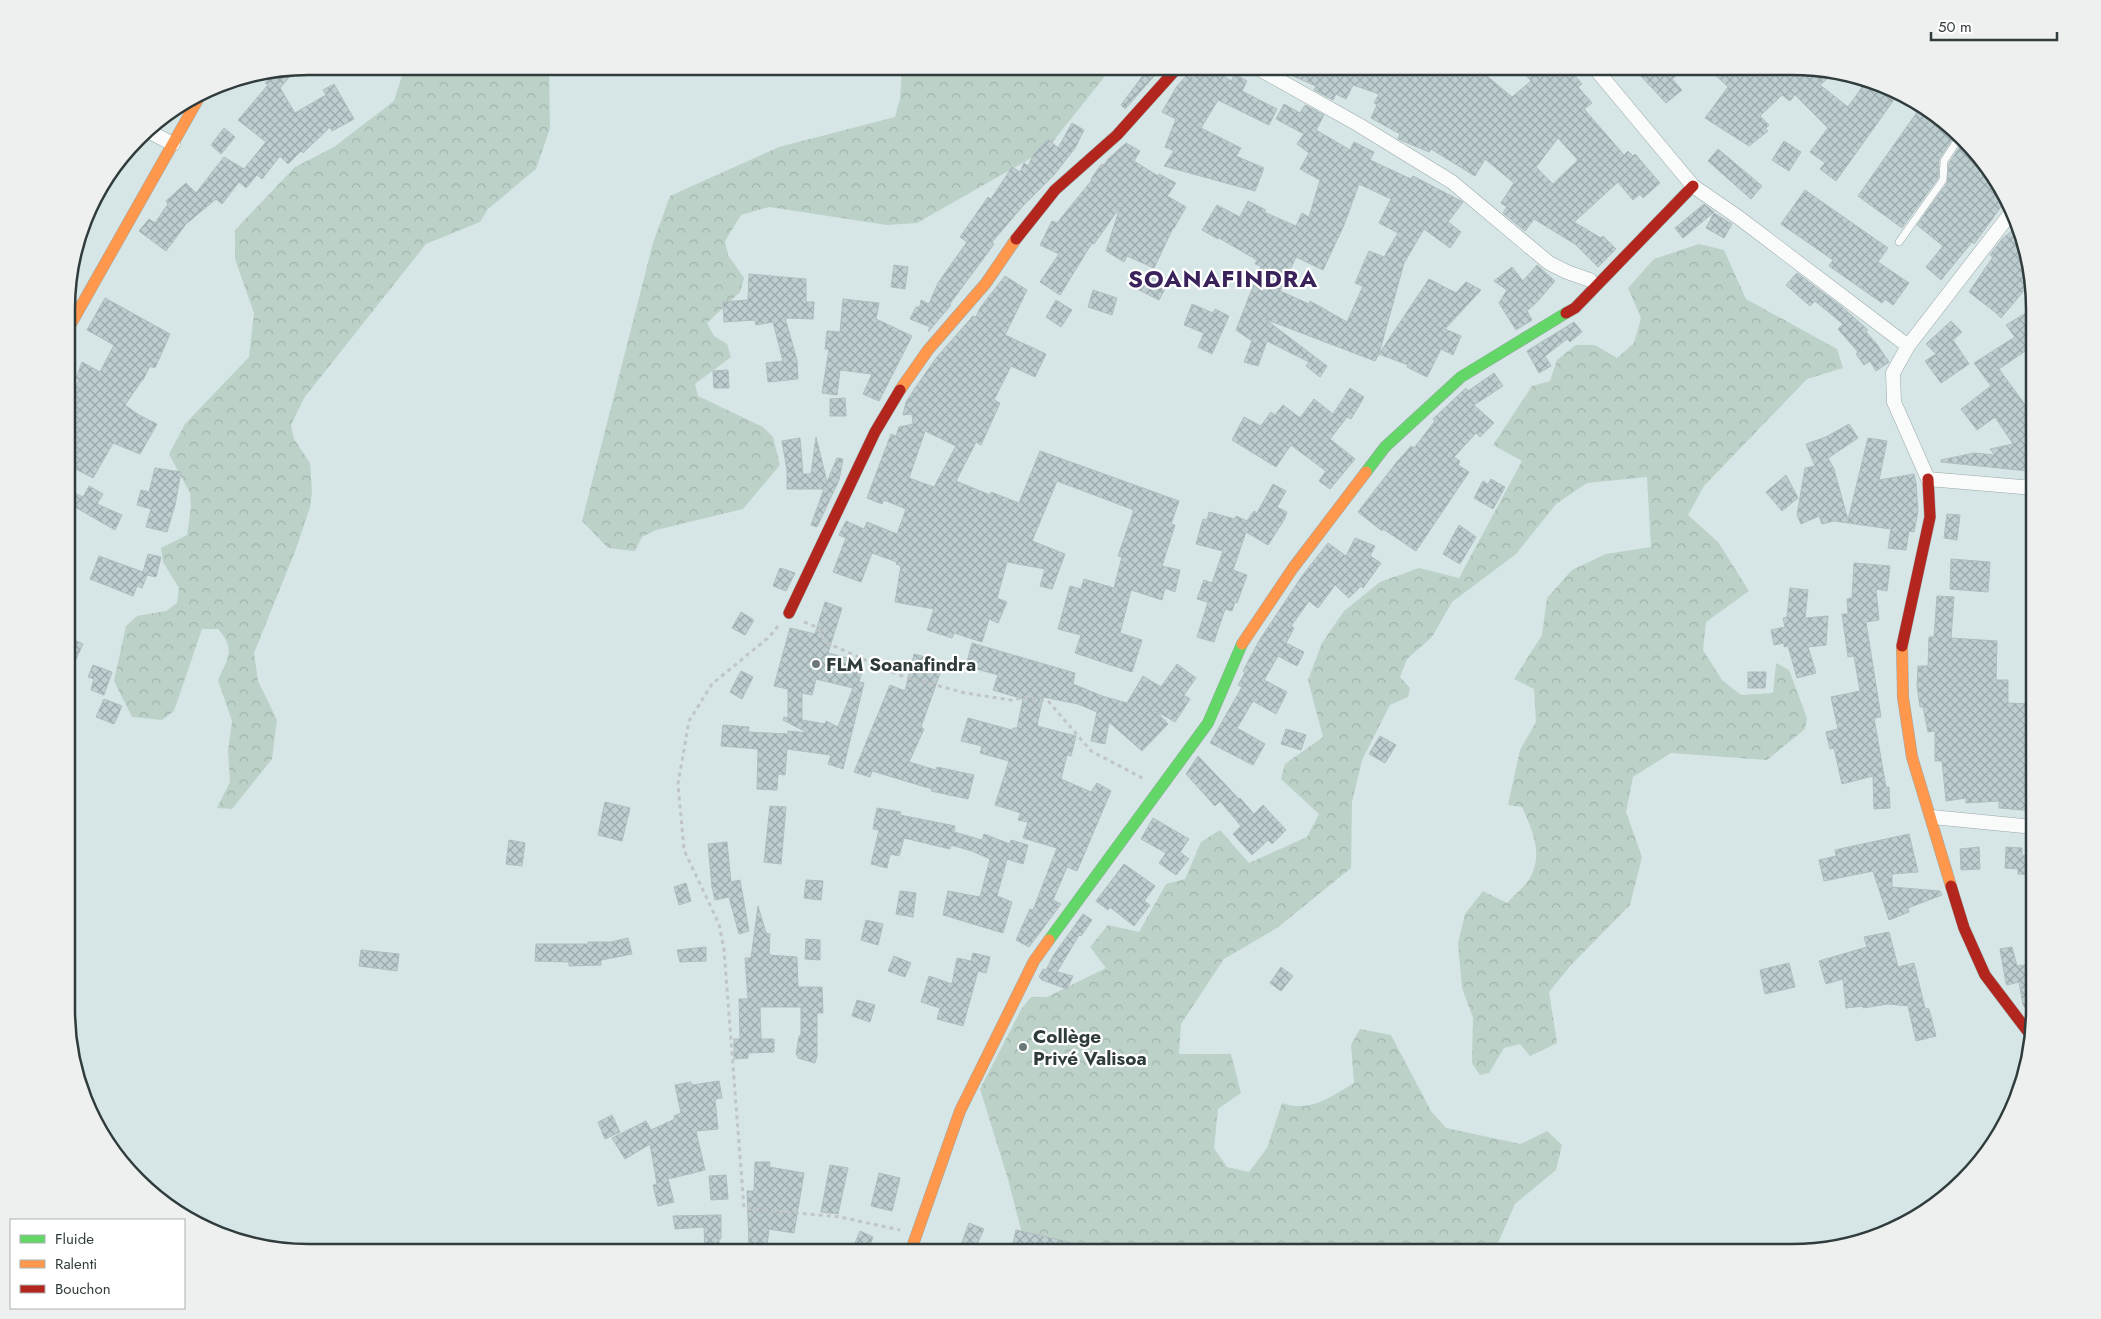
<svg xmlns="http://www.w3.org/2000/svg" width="2101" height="1319" font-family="Jost,sans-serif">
	<defs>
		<pattern id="forest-crowns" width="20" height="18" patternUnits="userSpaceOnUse" patternTransform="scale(1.25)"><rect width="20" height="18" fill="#bcd1c8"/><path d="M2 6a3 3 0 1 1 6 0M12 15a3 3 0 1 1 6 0" fill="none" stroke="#a2b4ad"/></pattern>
		<pattern id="building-cross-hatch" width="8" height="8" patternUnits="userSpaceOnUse" patternTransform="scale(1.25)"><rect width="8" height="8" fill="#bdced1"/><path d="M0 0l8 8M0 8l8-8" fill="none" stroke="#9aa8ab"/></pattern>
	</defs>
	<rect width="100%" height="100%" fill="#d6e6e6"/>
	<path fill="url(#forest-crowns)" d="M405,66H549L550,128L536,169L488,209L480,222L426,244L304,398L291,425L294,439L310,463L312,492L310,507L296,549L254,653L258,681L277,720L272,759L232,809L217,808L230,782L228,751L232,721L218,680C228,658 236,649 218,629H202L174,711L162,720L132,717L114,681L126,626L137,616L166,611L177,603L179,588L163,562L161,548L187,535L191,507L190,493L169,454L185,424L249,357L254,313L235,259V230L295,167L334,147L394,101Z
		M902,66H1113L1047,149L917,223L887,225L769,207L741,215L725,241L728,255L744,278L740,292L707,323L714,336L727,344L731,357L695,384L698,396L763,427L773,437L780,465L743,509L656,530L642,537L635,551L608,548L582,521L653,243L670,196L779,147L895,117L900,99Z
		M1699,244L1724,250L1746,299L1837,349L1843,368L1807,379L1704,486L1688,515L1718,542L1749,591L1706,622L1703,650L1722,680L1741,695L1773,693L1776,663L1789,670L1807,718L1805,729L1767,760L1671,753L1633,777L1626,812L1642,857L1630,905L1571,965L1549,992L1557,1043L1530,1056L1520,1044L1504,1048L1489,1073L1480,1075L1472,1063L1473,1018L1462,988L1458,943L1465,914L1483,891L1507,903C1514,895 1526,886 1531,876C1543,853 1532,829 1522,807L1508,805L1520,750L1536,722L1534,689L1514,679L1542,635L1547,598L1572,570L1606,554L1651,547L1647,477L1587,483L1556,504L1516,554L1452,602L1432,637L1407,659L1400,677L1410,688L1408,697L1390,705L1362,760L1352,802L1351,868L1277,928L1224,959L1181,1024L1179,1054H1231L1241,1093L1218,1109L1214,1148L1227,1167L1249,1172L1267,1148L1282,1103C1310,1113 1330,1097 1354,1083L1351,1045L1360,1029L1391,1035L1431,1111L1446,1128L1521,1144L1547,1131L1562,1145L1556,1170L1515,1204L1494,1252H1310L1273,1244L1255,1248V1252L1027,1253L1008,1179L980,1089L1022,1008L1031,997H1047L1106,968L1090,947L1108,925L1139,932L1166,884L1185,879L1201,842L1220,830L1249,863L1307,837L1319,814L1281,779L1285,764L1323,737L1308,680L1322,643L1344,611L1380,582L1419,568L1459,578L1522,461L1493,445L1532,386L1550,381L1557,360L1576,345H1595L1617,358L1634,343L1641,318L1628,288L1654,259Z"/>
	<path fill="url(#building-cross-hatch)" stroke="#b1bcbe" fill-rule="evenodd" d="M1150,66H1163L1125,109L1121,105Z
		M1202,66H1210L1231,81L1235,74L1247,81L1242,91L1277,109L1269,125L1218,100L1201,128L1241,148L1236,156L1264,168L1255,191L1164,166L1174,151L1165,147L1176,119L1162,112L1177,86L1188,74L1193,78Z
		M1298,66H1475L1512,97L1531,81L1525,74L1534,66H1567L1582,84L1578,87L1592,103L1584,109L1624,155L1628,151L1633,156L1635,154L1660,183L1643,198L1640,194L1633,200L1618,182L1574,222L1601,238L1603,236L1616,249L1598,267L1575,244L1534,219L1525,231L1503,213L1507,207L1501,203L1514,183L1485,159L1475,176L1431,149L1429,152L1398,139L1400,134L1371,118L1377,105L1374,103L1379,94L1353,85L1346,99L1336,94L1333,100L1314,90L1316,86L1293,76ZM1558,138L1578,160L1553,184L1536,167Z
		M1649,66H1667L1676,76L1672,79L1682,90L1666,103L1640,75Z
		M1706,66H1792L1835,72L1820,85L1848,107L1867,80L1898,94L1836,181L1820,169L1825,163L1810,152L1828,128L1795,95L1790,101L1782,95L1760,116L1769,125L1765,129L1768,131L1749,146L1705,118L1728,87Z
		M296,69L280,88L295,113L326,95L323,90L334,84L354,119L332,131L330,127L303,153L301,151L288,164L280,156L262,179L257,175L246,188L239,182L222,204L216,199L186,224L166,251L139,231L149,219L155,223L168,204L166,201L186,183L196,193L224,157L244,169L266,142L238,120L268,85L265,83L273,73Z
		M1284,104L1300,113L1305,105L1324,115L1316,130L1350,150L1354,142L1374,152L1370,160L1411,179L1413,176L1463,202L1448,222L1461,232L1450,248L1424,229L1404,263L1379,354L1375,361L1265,319L1327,366L1320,377L1306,366L1309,362L1267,341L1258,366L1244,362L1252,341L1236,330L1261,266L1255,264L1257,260L1219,238L1218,239L1202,230L1217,205L1240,217L1248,201L1266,210L1264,212L1296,226L1302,213L1309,217L1320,180L1300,169L1309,153L1297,144L1304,134L1276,119ZM1359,184L1391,199L1379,223L1398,233L1384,257L1369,251L1355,283L1363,286L1347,322L1310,301L1309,304L1280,291L1296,257L1323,270L1344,225Z
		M1920,108L1936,119L1938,116L1957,132L1939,159L1938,178L1902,228L1858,196Z
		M1072,123L1084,130L1075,148L1054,175L1022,207L992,242L994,244L949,305H951L928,332L930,327L910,319L916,307H920L921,300L929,304L938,283L967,242L960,237L988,197L991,199L1012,167L1020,172L1024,163L1028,166L1034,154L1048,139L1058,148Z
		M224,128L235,137L221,154L211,145Z
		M1965,139L2002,188L2006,200L1974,244L1972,242L1941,280L1926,267L1943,246L1917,225L1947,183L1949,163Z
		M1784,141L1801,152L1789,171L1772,160Z
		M1126,143L1140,151L1134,161L1158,176L1159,174L1176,183L1167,196L1186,207L1174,228H1173L1154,268L1127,256L1124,262L1106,251L1120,207L1094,244L1092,243L1060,295L1040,282L1059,254L1040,245L1052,221L1057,223L1092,180L1091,179L1100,166L1102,164L1104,165L1108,159Z
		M1718,149L1762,186L1751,199L1708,161Z
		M1805,190L1888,248L1878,262L1909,283L1893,305L1885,299L1882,303L1829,266L1833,260L1781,224Z
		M1704,204L1714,212L1683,238L1675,228Z
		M1714,213L1732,224L1724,238L1706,228Z
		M2015,228L2031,282L2001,318L1996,313L1969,292L1993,257L1990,255L2002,239Z
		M894,265L908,267L905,289L891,287Z
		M1537,265L1555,281L1538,301L1527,311L1532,320L1516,330L1499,303L1507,290L1494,281L1512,267L1523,281Z
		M1797,273L1842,307L1868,330L1866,332L1876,343L1889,362L1876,371L1870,361L1864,365L1856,354L1858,352L1838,329L1843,324L1815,301L1810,306L1786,285Z
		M749,274L806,279V302H814L813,319L785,318L797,360L798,379L768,382L766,363L783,361L773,322L756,325L755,320L724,322L723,302L748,300Z
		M1147,275L1167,285L1159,300L1139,290Z
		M1005,276L1027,290L1005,335L1046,354L1035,377L1011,366L994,400L1000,403L981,445L976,442L956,481L990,495L991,492L1019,503L1040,451L1179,501L1171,524L1175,525L1162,566L1180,570L1175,592L1165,588L1162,600L1131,590L1120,633L1142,640L1132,672L1075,653L1081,635L1058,629L1070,586L1081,589L1084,579L1114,588L1122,557L1118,556L1134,510L1057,481L1032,541L1065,554L1052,589L1040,586L1045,569L1007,562L997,598L1007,602L998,623L989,619L982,642L954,633L952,638L927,630L934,609L895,602L901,566L896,564L897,562L872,553L861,582L833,572L846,538L839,535L846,521L864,529L867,522L897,534L906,509L884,500L882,504L867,498L891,434L896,436L899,427L913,424L912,414L903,415L906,402L915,388L937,357L973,316L976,317L980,308ZM925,431L956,446L934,487L909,478Z
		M1429,279L1456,293L1466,282L1481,290L1445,329L1461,336L1453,355L1441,349L1427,377L1407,367L1408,365L1379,354Z
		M1093,290L1117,298L1112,315L1088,307Z
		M105,298L170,334L155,368L150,366L143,380H142L125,405L139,415L157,424L140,454L113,443L93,478L68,465V399L79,380L76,378L82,362L100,372L114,345L87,330Z
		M843,299L879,303L876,319L912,336L879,401L863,394L872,374L840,370L837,395L822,393L829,349H825L827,331L840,332Z
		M1056,300L1072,310L1061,327L1046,317Z
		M1192,304L1213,313L1215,309L1229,316L1212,354L1198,347L1204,333L1184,325Z
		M2034,308V345L1999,369L2034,417V463L2028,462V471L1941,462V460L1974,453L1995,455L1990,449L2013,444L1995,417L1977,430L1961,409L1991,386L1974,363L2015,337L2006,325Z
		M1951,321L1962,332L1953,340L1969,364L1941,383L1925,361L1936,354L1926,344Z
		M1574,322L1582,332L1570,342L1567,339L1545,356L1551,366L1539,373L1527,351Z
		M728,370L729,388H714L713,371Z
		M1494,373L1503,386L1474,405L1494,423L1480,437L1476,433L1454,457L1460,461L1458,465L1469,472L1416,551L1383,529L1382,531L1358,512L1396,463L1411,446L1414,448L1435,421L1433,419L1466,388L1468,391Z
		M1350,388L1364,397L1351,419L1347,417L1330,439L1355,459L1330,489L1319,481L1326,471L1291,445L1276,467L1232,440L1244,417L1261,426L1271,412L1275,415L1283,405L1300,418L1314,399L1333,414Z
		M845,398L846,416H830V399Z
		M1849,424L1858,438L1828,458L1834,469L1848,520L1868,438L1887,441L1879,480L1914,474L1916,483L1918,511L1914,532L1909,531L1906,550L1888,548L1891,529L1834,521L1822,524L1819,516L1801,524L1797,515L1805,468L1815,466L1806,444L1826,437Z
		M816,437L827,482L837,458L843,459L839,480L817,527L811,525L824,489H787V470L782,441L800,438L803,474H811Z
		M155,468L181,472L175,505L167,532L146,527L151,509L137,505L141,490L149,492Z
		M1786,475L1798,498L1782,511L1766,492Z
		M1491,479L1505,487L1493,509L1474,498L1483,481L1488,484Z
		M1273,484L1286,491L1277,507L1287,512L1284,520L1268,545L1246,532L1233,570L1247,575L1237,603L1235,602L1232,611L1225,609L1214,642L1197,637L1208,602L1197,599L1204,580L1212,583L1223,551L1196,544L1203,519L1207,520L1209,512L1235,519L1236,516L1247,521L1254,511L1257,513Z
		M89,486L103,494L97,504L122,515L115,530L68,503V490L83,497Z
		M1947,514L1960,515L1957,540L1944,538Z
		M1459,525L1476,537L1460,564L1443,554Z
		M1355,538L1375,546L1370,556L1381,563L1363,588L1361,586L1349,598L1335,585L1318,608L1309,601L1291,626L1294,628L1286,643L1304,652L1297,666L1278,656L1264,680L1287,692L1276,714L1253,701L1237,728L1265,744L1253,765L1210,743L1242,687L1238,685L1245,673L1243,671L1259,641L1302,576L1328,543L1346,556Z
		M148,554L161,557L156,577L147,575L142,588L137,586L133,596L90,579L99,556L143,572Z
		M1951,559L1990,562L1988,592L1950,589Z
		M1854,563L1890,566L1887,591L1876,589L1879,620L1866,622L1881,717L1874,718L1886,787H1889L1890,808L1874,809L1873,776L1842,784L1834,748L1830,749L1826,732L1838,729L1831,697L1860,691L1854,656L1848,657L1842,614H1848L1847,599L1852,598Z
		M780,568L795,573L786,591L773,586Z
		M1790,588L1808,590L1805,618L1828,616L1826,645L1808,647L1816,673L1797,678L1788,646L1784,647V643L1774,645L1771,630L1785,627L1783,618L1787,617Z
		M1937,596L1954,597L1951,638L1997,641L1996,680H2008V703L2034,704V811L1999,808V801L1966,803V798L1946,801L1942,761H1935V731L1928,732L1923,707H1920L1917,686L1918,666H1928L1929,637H1934Z
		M825,602L842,608L828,653L856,660L854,667L863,669L859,682L864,683L843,769L828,764L831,755L787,749L785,775L778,774L777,790L757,789L758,749L721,746L723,725L749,727L748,732L788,734V731L808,733L783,720L784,717L788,718V689L774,686L790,628L815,634ZM816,679L853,688L838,727L826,721L825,724L802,720V693L812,695Z
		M741,612L754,620L745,635L732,628Z
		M68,637L83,644L68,677Z
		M972,643L1075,673L1073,684L1102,696L1127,703L1143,676L1161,687L1177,664L1196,678L1184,695L1190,699L1175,722L1156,711L1168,724L1142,751L1109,722L1105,744L1091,741L1097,712L1078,704L1043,697L1037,726L1076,736L1071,756L1067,755L1061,779L1091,792L1097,783L1111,791L1077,871L1067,867L1053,900L1061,904L1029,947L1016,940L1030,909L1033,910L1057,848L1023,838L1028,822L1018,820L1021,813L995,805L1009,761L980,753L982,746L961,741L968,718L1012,730L1013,728H1017L1023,699L993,690L998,675L966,666Z
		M914,654L944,662L921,727L924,729L909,762L936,770L937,767L974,775L968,799L931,791L932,789L872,771L870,777L854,772L890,685L905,691Z
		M93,665L112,672L104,695L91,690L94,679L88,677Z
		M741,671L753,677L742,699L730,692Z
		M1748,672H1766L1765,688H1748Z
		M104,699L122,706L114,724L96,717Z
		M1286,729L1306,735L1301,750L1281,744Z
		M1380,736L1396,745L1385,763L1369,754Z
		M1198,756L1239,799L1240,798L1254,814L1263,805L1286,830L1272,844L1268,840L1252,855L1233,834L1241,826L1220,801L1215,806L1186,774Z
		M605,802L630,808L622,841L598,835Z
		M770,806L786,807L781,864L764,862Z
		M877,808L901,812L900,815L955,826L954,832L982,840L984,834L1010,844L1011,840L1028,845L1023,864L1007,859L997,896L1012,902L1003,933L943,915L948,891L980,897L990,859L972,851L951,845L950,849L904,838L899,856L890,854L887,868L871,864L879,830L873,829Z
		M1153,818L1189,839L1180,852L1189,859L1176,875L1159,863L1166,853L1141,839Z
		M1909,834L1918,872L1892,874V887L1940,891L1942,895L1908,908L1909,912L1889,920L1873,871L1824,881L1819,860L1836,856L1835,850Z
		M509,840L525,843L522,866L506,864Z
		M727,842L731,882L740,880L749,931L739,934L729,897L715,900L712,887L708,844Z
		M1979,847L1980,869L1961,870L1960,849Z
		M2006,847L2022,848V855L2034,856V875L2018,874V869L2005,868Z
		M1124,864L1155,886L1144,901L1150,905L1134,926L1110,907L1108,910L1096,901Z
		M806,880L823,881L821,900L804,898Z
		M686,883L691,901L679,905L674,887Z
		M900,891L916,893L913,917L896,914Z
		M758,906L766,933L770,934L769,955L797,957L798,987H822L823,1013H817V1056L815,1063L798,1058V1055H796L799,1036H801V1007H760L761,1039H774V1052L748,1053V1058L734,1059V1039H740L739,999H748L745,958H751Z
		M1083,914L1092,920L1081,936L1079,935L1057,972L1073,976L1067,989L1042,980L1039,977L1043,969L1046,970L1053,956Z
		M866,920L883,924L878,945L861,940Z
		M1889,932L1898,967L1914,963L1925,1008L1929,1009L1936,1036L1916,1041L1908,1006L1888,1004L1863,1008V1006L1846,1008L1843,979L1826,984L1819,961L1867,947L1864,937Z
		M628,938L632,954L601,960V965L569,966V962L535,961L536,944H588V942H611Z
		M806,939L820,940V960L805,959Z
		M706,947V961L680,962L677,950Z
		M2012,947L2017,966L2034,964V1020L2023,1005L2019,982L2007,985L2006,983L2000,949Z
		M361,950L399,954L397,971L359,966Z
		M973,953L990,957L986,973L978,971L963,1026L937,1019L940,1008L921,1002L929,976L952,984L957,958L971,961Z
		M894,956L911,963L905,977L888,971Z
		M1789,963L1795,987L1765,994L1760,970Z
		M1281,967L1293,976L1281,991L1270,983Z
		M857,1000L875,1005L870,1022L852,1016Z
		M719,1081L722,1098L715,1099L718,1129L696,1131L705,1170L668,1179L674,1202L658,1206L653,1185L657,1184L650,1144L625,1159L612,1138L646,1121L651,1130L675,1119L674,1116L681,1113L675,1085L691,1082L692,1085Z
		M612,1115L620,1132L605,1139L598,1122Z
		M755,1162H770L769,1167L804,1173L794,1233L769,1229L767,1247L749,1245L747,1191H754Z
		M830,1165L848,1168L838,1214L821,1212Z
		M879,1173L900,1178L892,1211L871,1206Z
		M726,1175L728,1199L711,1200L709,1176Z
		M719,1215H721V1239H719V1253H705L704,1227L675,1229L673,1216Z
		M969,1223L984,1229L973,1253H958Z
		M1016,1230L1090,1247L1089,1252L1011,1253Z
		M860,1231L873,1237L867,1253H851Z"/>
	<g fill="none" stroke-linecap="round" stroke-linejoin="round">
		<g stroke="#9ba7a7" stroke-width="8">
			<path id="lane" d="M1899,242L1943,180L1944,161L1961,135"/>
		</g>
		<g stroke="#9ba7a7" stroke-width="15">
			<path id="street" d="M1254,66L1359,125L1452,182L1549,263L1567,272L1590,280
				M1593,66L1693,186L1738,217L1908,346
				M146,130L173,144
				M2010,214L1908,346L1893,373L1894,402L1928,479L2034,488
				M1932,817L2034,827"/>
		</g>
		<g stroke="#9ba7a7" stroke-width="12">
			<path id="fast" d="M1366,472L1385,447L1461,377L1566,313
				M1049,940L1208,723L1242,644"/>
		</g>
		<g stroke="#9ba7a7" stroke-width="12">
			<path id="slow" d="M68,329L201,94
				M900,390L928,350L986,283L1016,239
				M1242,644L1293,568L1366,472
				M1902,646L1903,697L1912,757L1951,886
				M910,1253L960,1111L1034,961L1049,940"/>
		</g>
		<g stroke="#9ba7a7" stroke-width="12">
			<path id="jam" d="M1016,239L1055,190L1117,135L1179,66
				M1566,313L1575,308L1693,186
				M789,613L875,432L900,390
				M1902,646L1930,517L1928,479
				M1951,886L1964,928L1985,975L2032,1037"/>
		</g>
		<path stroke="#c0c6c6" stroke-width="3" stroke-dasharray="4 4" stroke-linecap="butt" d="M804,622L817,627L827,643L899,675L965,693L1011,700L1027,697L1049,702L1091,751L1146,780
			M778,626L769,637L712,684L689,721L678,784L684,850L719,924L724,950L744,1208L840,1217L900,1230"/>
		<use href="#lane" stroke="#f9fbfb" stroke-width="7"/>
		<use href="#street" stroke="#f9fbfb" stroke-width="14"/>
		<use href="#fast" stroke="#63d668" stroke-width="11"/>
		<use href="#slow" stroke="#ff974d" stroke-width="11"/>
		<use href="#jam" stroke="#b3261e" stroke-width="11"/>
	</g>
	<g fill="#6a7878" stroke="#fff" stroke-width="2">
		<circle cx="816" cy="664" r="5"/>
		<circle cx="1023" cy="1047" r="5"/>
	</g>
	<g text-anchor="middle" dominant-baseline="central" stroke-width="4.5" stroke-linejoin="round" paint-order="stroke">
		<g font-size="19" font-weight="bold" fill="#303c3c" stroke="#fff" text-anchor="start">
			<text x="826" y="664">FLM Soanafindra</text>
			<text x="1033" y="1036">Collège<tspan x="1033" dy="22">Privé Valisoa</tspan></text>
		</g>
		<g font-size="24" font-weight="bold" letter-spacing="1" fill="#3a225b" stroke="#fff">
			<text x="1223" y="278">SOANAFINDRA</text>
		</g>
	</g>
	<path d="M0 0H2101V1319H0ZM309 75H1792A234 234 0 0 1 2026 309V1010A234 234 0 0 1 1792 1244H309A234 234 0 0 1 75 1010V309A234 234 0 0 1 309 75Z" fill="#eeefef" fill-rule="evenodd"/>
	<path fill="none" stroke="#303c3c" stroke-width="2.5" d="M309 75H1792A234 234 0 0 1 2026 309V1010A234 234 0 0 1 1792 1244H309A234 234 0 0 1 75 1010V309A234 234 0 0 1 309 75Z"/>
	<rect x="10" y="1219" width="175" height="90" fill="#ffffff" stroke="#acb1b1"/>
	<rect x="20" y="1235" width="25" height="8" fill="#63d668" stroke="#acb1b1"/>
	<text x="55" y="1244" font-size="15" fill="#303c3c">Fluide</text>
	<rect x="20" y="1260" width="25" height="8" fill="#ff974d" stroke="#acb1b1"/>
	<text x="55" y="1269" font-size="15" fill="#303c3c">Ralenti</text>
	<rect x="20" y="1285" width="25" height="8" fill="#b3261e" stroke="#acb1b1"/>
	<text x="55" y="1294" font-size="15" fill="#303c3c">Bouchon</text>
	<path d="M1931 32v8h126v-8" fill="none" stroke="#303c3c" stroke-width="2.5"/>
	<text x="1938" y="32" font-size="15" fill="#303c3c" stroke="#ffffff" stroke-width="4" paint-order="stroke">50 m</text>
</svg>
